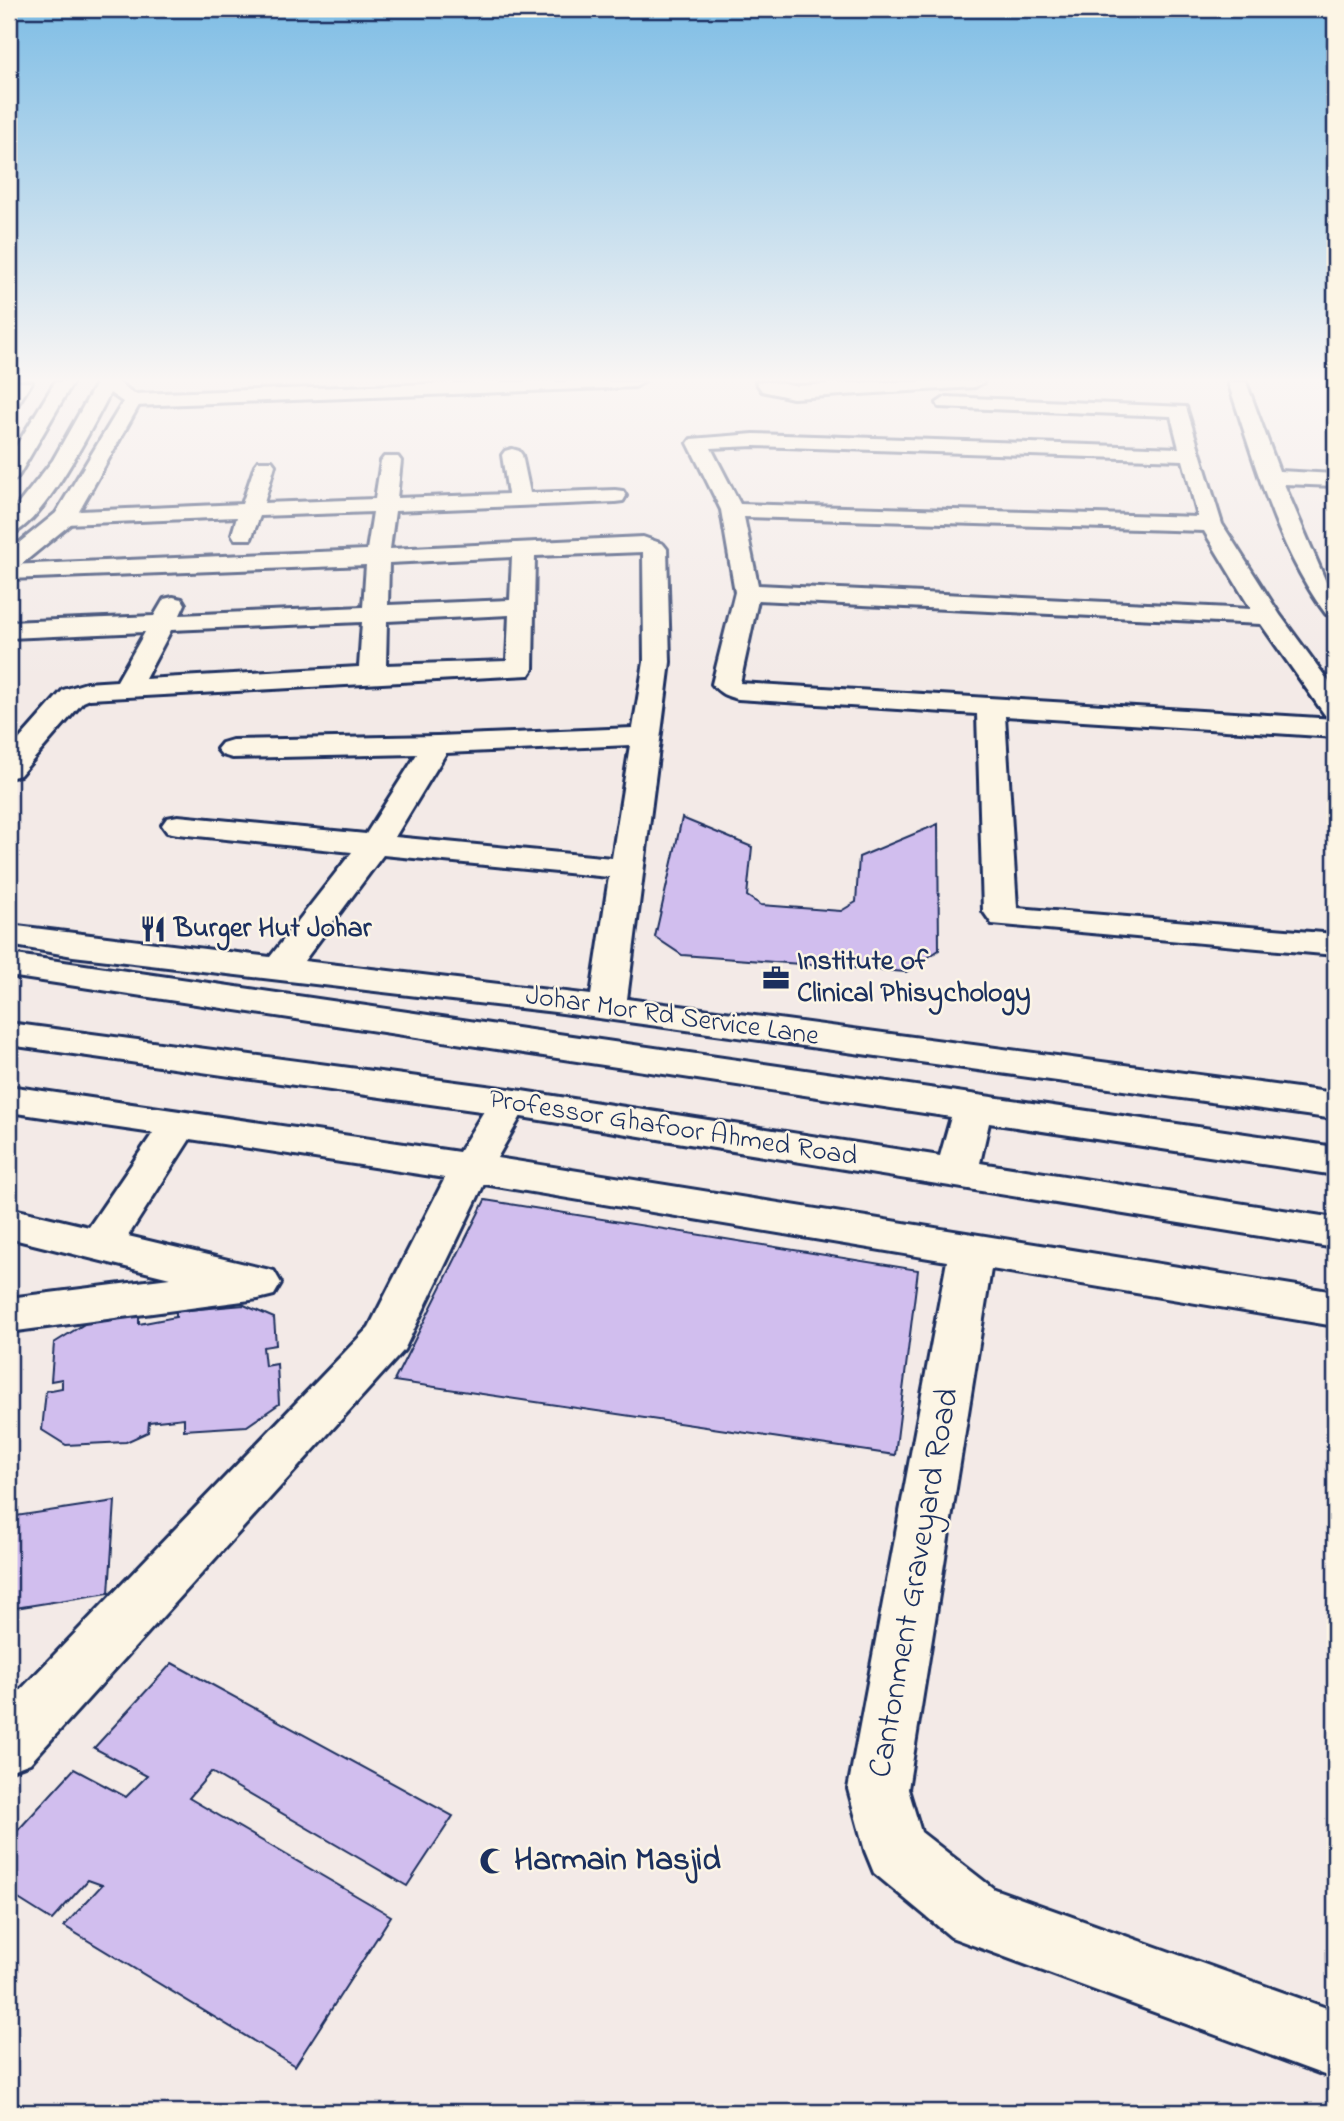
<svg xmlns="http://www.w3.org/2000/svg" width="1344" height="2121" font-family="'Indie Flower',sans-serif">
	<rect width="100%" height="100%" fill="#f3eae7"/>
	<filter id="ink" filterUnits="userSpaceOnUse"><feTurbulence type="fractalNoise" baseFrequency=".0143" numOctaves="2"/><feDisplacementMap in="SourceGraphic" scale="14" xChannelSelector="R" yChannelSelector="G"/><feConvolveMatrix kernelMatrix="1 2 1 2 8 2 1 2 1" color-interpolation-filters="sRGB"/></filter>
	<g filter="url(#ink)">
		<path fill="#d1beee" stroke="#1b2f5e" stroke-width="2" d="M682,818L752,847L747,896L761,905L841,911L856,902L859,857L938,824L939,950L906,972L682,955L655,937Z
			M485,1200L918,1270L895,1455L394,1381Z
			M244,1305L274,1318L276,1345L263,1347L265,1366L277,1364L279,1404L247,1426L184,1430V1418L149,1422L148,1432L126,1442L66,1445L42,1430L46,1391L62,1388V1379L51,1381L54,1343L86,1323L139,1316V1324L176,1317V1311Z
			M115,1501L109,1593L9,1609V1517Z
			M172,1663L453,1816L407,1886L211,1772L189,1798L391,1916L295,2066L64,1926L102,1885L88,1880L52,1920L9,1893V1840L74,1769L126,1797L147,1776L94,1748Z
			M9,1682L24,1691L9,1709Z"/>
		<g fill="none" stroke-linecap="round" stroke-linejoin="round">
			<g stroke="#1b2f5e" stroke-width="6">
				<path id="minor" d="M14,382H32L16,407L9,409V390Z
					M487,382H644L635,387L133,406L124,400L133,394Z
					M756,382H774L793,386L879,382H984L975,387L793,398L762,391Z
					M1228,382H1246L1279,471L1335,474V486L1284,484L1326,582L1335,593V616L1326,614C1276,547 1255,461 1228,382Z
					M946,397L1186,407L1222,524L1280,615L1335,690V717L1325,715L1261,624L758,600L740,683L1335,719V737L1005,716L1017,908L1335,934V955L992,924L983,911L977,714L738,699C726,696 720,694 712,684L735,592L721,510L688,443L691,439L754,434L1179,448L1171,416L939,407L937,403ZM754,446L1183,460L1198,517L740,504L711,448ZM744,517L1204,531L1251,609L758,585Z
					M512,449L519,451L522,455L530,493L615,490L623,491L626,496L623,501L615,502L395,511L390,549L643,537L663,544L667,549L670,662L627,999L1335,1093V1119L555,1012L73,956L9,945V925L270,957L352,852L178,834L167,832L162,825L167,818L178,816L366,834L417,754L232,758L222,755L217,749L222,743L232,740L437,736L633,728L644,662L643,552L535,556L533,669L529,675L90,699L83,702L20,775L9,778V751L63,690L86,683L117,681L145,632L9,638V622L154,616L164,599L173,597L182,599L185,604L180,615L363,607L366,565L9,579V565L367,550L373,512L260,516L251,539H235L232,534L237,517L65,524L57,522L54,517L57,512L242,504L255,465L258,461H272L275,465L264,503L375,499L381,461L384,457H398L401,461L397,498L508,494L502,455L505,451ZM512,557L510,600L388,605L389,563ZM509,615L507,661L386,665L387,621ZM362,622L359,667L145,679L171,630ZM630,745L612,858L395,837L446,753ZM383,855L609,877L591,995L304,961Z
					M9,1086L459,1152L495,1093L509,1089L523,1093L529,1102L497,1158L1335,1292V1326L991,1269L908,1789L921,1832L994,1889L1335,2011V2079L951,1937L874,1873L865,1851L848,1789L947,1261L484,1184L404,1350L30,1763L9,1771V1702L369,1327L445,1178L190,1139L128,1236L274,1271L281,1283L274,1295L258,1299L9,1332V1298L170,1278L9,1238V1208L89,1227L153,1133L9,1112Z"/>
			</g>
			<g stroke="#1b2f5e" stroke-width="6">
				<path id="primary" d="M55,382H73L19,475L16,479L9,481V458Z
					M97,382H118L142,400L73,522L17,568L9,570V551L56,513L123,402L110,393C94,424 42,527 9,535V516L53,460Z
					M9,954L1335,1147V1175L989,1123L980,1163L1335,1218V1248L509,1115L9,1045V1023L509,1089L940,1156L951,1117L9,976Z"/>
			</g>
			<use href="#minor" fill="#fcf5e5" fill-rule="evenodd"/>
			<use href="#primary" fill="#fcf5e5" fill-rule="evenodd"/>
		</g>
	</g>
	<linearGradient id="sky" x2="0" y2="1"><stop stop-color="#7ebde5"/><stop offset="0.56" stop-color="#faf6f4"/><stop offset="1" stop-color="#faf6f4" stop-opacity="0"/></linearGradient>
	<rect width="1344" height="679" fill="url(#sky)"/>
	<defs>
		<g id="restaurant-bare" transform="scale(2.1)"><path d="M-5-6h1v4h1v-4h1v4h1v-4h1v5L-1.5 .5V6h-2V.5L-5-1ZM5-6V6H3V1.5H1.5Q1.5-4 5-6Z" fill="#1b2f5e" stroke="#fcf5e5" stroke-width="2.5" paint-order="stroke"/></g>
		<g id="office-bare" transform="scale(2.1)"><path d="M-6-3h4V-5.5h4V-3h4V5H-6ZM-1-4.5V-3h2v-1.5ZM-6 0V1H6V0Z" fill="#1b2f5e" stroke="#fcf5e5" stroke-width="2.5" paint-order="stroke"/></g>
		<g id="mosque-bare" transform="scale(2.1)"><path d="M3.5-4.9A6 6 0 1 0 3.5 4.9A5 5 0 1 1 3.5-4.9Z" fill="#1b2f5e" stroke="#fcf5e5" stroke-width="2.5" paint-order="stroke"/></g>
	</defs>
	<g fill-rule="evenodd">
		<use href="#restaurant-bare" x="153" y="929"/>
		<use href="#office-bare" x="776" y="978"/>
		<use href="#mosque-bare" x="493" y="1861"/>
	</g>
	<g text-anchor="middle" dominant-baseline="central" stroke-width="5" stroke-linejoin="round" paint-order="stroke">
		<g font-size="28" font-weight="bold" fill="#1b2f5e" stroke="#fcf5e5" text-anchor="start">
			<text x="174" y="929">Burger Hut Johar</text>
			<text x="797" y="962">Institute of<tspan x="797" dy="32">Clinical Phisychology</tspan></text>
		</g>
		<g font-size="28" fill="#1b2f5e" stroke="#fcf5e5">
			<text transform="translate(672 1017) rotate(8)">Johar Mor Rd Service Lane</text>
			<text transform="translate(673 1129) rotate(9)">Professor Ghafoor Ahmed Road</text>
		</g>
		<g font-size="33" fill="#1b2f5e" stroke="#fcf5e5">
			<text transform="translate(915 1583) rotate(-80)">Cantonment Graveyard Road</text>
		</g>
		<g font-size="33" font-weight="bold" fill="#1b2f5e" stroke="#fcf5e5" text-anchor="start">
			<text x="514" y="1861">Harmain Masjid</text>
		</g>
	</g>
	<rect width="1344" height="2121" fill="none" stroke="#fcf5e5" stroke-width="35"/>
	<rect x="18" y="18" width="1309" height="2086" fill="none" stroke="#1b2f5e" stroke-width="2.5" filter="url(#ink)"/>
</svg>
